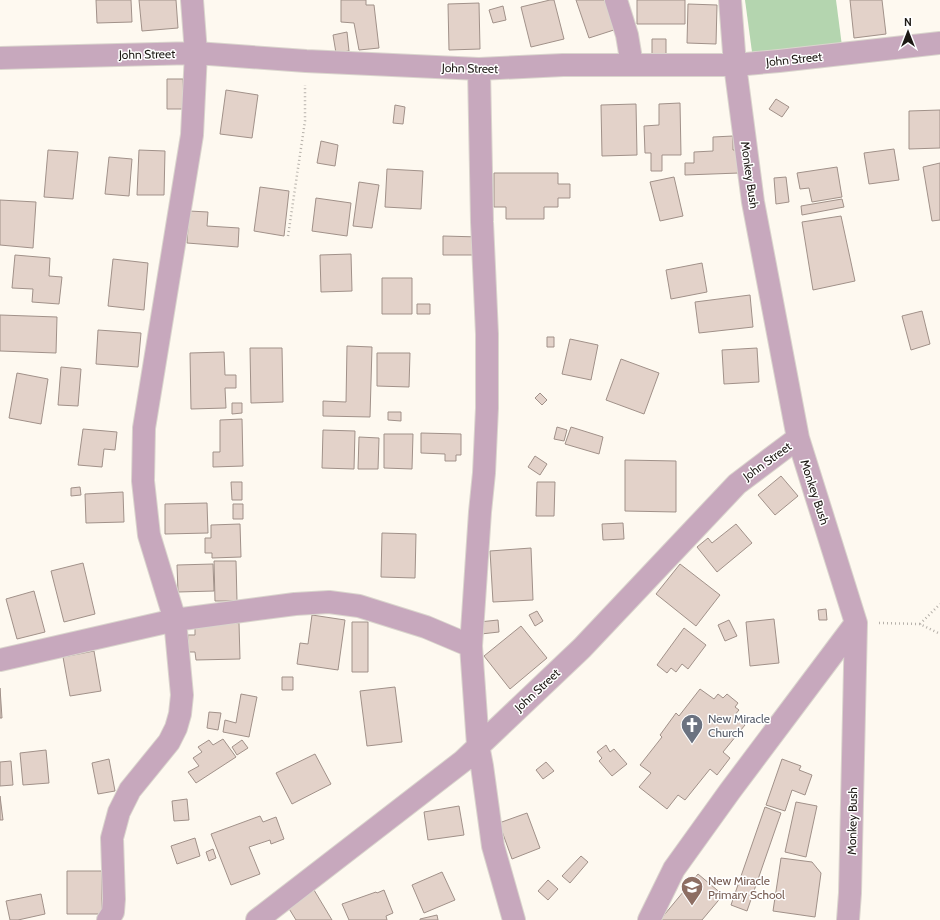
<svg xmlns="http://www.w3.org/2000/svg" width="940" height="920" font-family="Cabin,sans-serif">
	<rect width="100%" height="100%" fill="#fef9f0"/>
	<path fill="#b4d5af" d="M745,0H836L842,46L752,52Z"/>
	<path fill="#e3d2c9" stroke="#a19189" d="M96,0H131L132,22L97,23Z
		M139,0H176L178,28L142,31Z
		M341,0H366V5H374L379,48L359,50L354,23L341,22Z
		M550,0H554L564,39L531,47L521,7Z
		M576,0H611L620,28L589,38Z
		M637,0H685V24H637Z
		M850,0H882L886,34L854,38Z
		M479,3L480,49L449,50L448,4Z
		M688,4L717,5L716,44L687,43Z
		M503,6L506,20L493,23L489,10Z
		M347,32L349,51L336,53L333,35Z
		M652,39H666V56H652Z
		M167,79H183L184,109H167Z
		M226,90L258,95L252,138L220,134Z
		M776,99L789,107L782,117L769,109Z
		M680,103L681,155H662V171H651V153H645L644,126L659,125V104Z
		M636,104L637,155L602,156L601,105Z
		M395,105L405,107L403,124L393,123Z
		M940,110V148L909,149V111Z
		M733,136V150H739V173L685,175V163H694V152L713,151V137Z
		M321,141L338,145L335,166L317,163Z
		M894,149L899,180L869,184L864,153Z
		M48,150L78,152L73,199L44,197Z
		M139,150L165,151L164,195H137Z
		M109,157L132,159L129,196L105,194Z
		M940,163V220L932,221L923,167Z
		M837,167L842,197L812,202L809,188L800,189L797,173Z
		M387,169L423,171L421,209L385,207Z
		M494,173H558V184H570V198H558V207H544V219H506V207H494Z
		M674,177L683,216L660,221L650,182Z
		M786,177L789,202L776,204L774,178Z
		M359,182L379,185L372,228L353,226Z
		M260,187L289,191L284,236L254,231Z
		M316,198L351,203L347,236L312,231Z
		M842,199L844,207L802,215L801,206Z
		M0,200L36,202L33,248L0,245Z
		M189,211L208,212L207,226L239,228L238,247L187,243Z
		M841,216L855,281L813,290L802,222Z
		M443,236L480,237V255H443Z
		M351,254L352,291L321,292L320,255Z
		M15,255L50,258L49,276L62,277L59,304L32,302L33,289L12,288Z
		M113,259L148,263L144,310L108,306Z
		M702,263L707,292L671,299L666,270Z
		M382,278H412V314H382Z
		M750,295L753,327L699,333L695,302Z
		M417,304H430V314H417Z
		M922,311L930,344L911,350L902,316Z
		M0,315L57,317L56,353L0,351Z
		M98,330L141,333L138,367L96,364Z
		M547,337H554V347H547Z
		M570,339L598,345L591,380L562,374Z
		M347,346L372,347L370,417L323,416V401L346,402Z
		M250,348H282L283,402L251,403Z
		M757,348L759,382L724,384L722,350Z
		M224,352L225,375H236V388H225L226,408L191,409L190,353Z
		M377,353H410L409,387L377,386Z
		M621,359L659,373L644,414L606,400Z
		M61,367L81,369L78,406L58,405Z
		M17,373L48,379L41,424L9,418Z
		M540,393L547,400L542,405L535,398Z
		M232,403H242V413L232,414Z
		M388,412H401V421L388,420Z
		M242,419L243,466L213,467V452H220V420Z
		M557,427L567,430L564,441L554,439Z
		M571,427L603,437L599,454L565,444Z
		M83,429L117,432L115,450L104,449L102,467L78,465Z
		M323,430L355,431L354,469L322,468Z
		M421,433L461,434V455H456V461H445V454L421,453Z
		M384,434H413L412,469L384,468Z
		M359,437L379,438L378,469H358Z
		M535,456L547,464L540,475L528,467Z
		M625,460L676,461V512L625,511Z
		M781,476L798,496L775,515L758,495Z
		M231,482H242V500H232Z
		M537,482H555L554,516H536Z
		M80,487L81,495L71,496V488Z
		M123,492L124,522L86,523L85,494Z
		M207,503L208,533L165,534V504Z
		M233,504H243V519H233Z
		M623,523L624,539L603,540L602,524Z
		M240,524L241,557L212,558V553H205V538H211V525Z
		M736,524L752,543L717,572L697,547L708,538L712,543Z
		M382,533L416,534L415,578L381,577Z
		M531,548L533,600L493,602L490,551Z
		M214,561H236L237,601H215Z
		M83,563L95,614L64,622L51,571Z
		M213,564L214,591L178,592L177,565Z
		M680,564L720,595L696,626L656,594Z
		M34,591L45,632L17,639L6,599Z
		M826,609L827,620H819L818,610Z
		M537,611L543,621L535,626L529,615Z
		M312,615L345,620L338,670L297,664L300,643L308,644Z
		M774,619L779,663L750,666L746,622Z
		M498,620L499,632L481,634L479,622Z
		M729,620L737,636L725,641L718,625Z
		M352,622H368V672H352Z
		M239,623L240,659L196,660L195,652H188V635H195V624Z
		M521,626L547,658L510,689L484,656Z
		M684,628L706,645L688,669L682,664L676,672L671,668L667,673L657,665Z
		M94,651L101,691L70,696L63,657Z
		M282,677H293V690H282Z
		M395,687L402,742L367,746L360,691Z
		M0,688L2,718H0Z
		M700,689L714,699L718,694L723,698L727,694L738,703L735,707L739,710L734,716L745,725L723,752L730,758L717,775L710,769L685,800L678,795L667,809L639,787L651,773L640,765L662,737L660,735L676,713L679,716Z
		M241,694L257,697L249,737L223,732L225,720L236,723Z
		M209,712L221,713L218,730L207,728Z
		M223,739L236,757L196,783L188,772L199,766L193,758L202,752L198,747L209,740L213,745Z
		M242,740L248,748L237,755L232,747Z
		M606,745L610,752L614,749L627,764L612,776L599,761L602,758L597,752Z
		M46,750L49,783L23,785L20,753Z
		M315,754L331,784L292,804L276,773Z
		M109,759L115,791L98,794L92,763Z
		M782,759L801,766L799,770L812,775L805,795L792,790L785,811L766,805Z
		M11,761L13,785L0,786V762Z
		M546,762L554,771L543,779L536,770Z
		M0,796L3,820H0Z
		M187,799L189,820L174,821L172,801Z
		M796,802L817,806L806,857L785,852Z
		M459,806L464,835L428,840L424,812Z
		M765,807L781,813L747,911L731,905Z
		M527,813L540,848L512,859L499,823Z
		M260,816L263,822L276,817L284,839L271,844L270,840L249,847L260,874L231,885L211,834Z
		M195,838L200,856L177,864L171,846Z
		M213,849L216,858L209,861L206,852Z
		M581,856L588,862L570,883L562,876Z
		M781,858L812,862L821,873L815,917L773,911Z
		M67,871H102V914H67Z
		M442,872L455,900L424,913L412,885Z
		M698,874L723,895L702,920H660Z
		M548,880L558,889L548,900L538,891Z
		M314,890L332,920H296L288,907Z
		M384,890L393,913L386,916L387,920H349L342,904L376,892L377,893Z
		M41,894L45,914L18,920H10L6,901Z
		M437,915L438,920H420V919Z"/>
	<g fill="none" stroke-linecap="round" stroke-linejoin="round">
		<g stroke="#dad5cd" stroke-width="24">
			<path id="street" d="M616,0L627,35L632,65
				M730,0L735,65L753,202L798,438L856,623L850,893L848,920
				M0,58L196,53L306,61L479,69L563,65H735L779,61L940,43
				M479,69L482,222L487,334V408L484,473L480,512L471,646L478,745L482,766L493,846L514,920
				M0,660L175,620L295,604L329,602L359,606L426,627L471,646
				M108,920L113,912L114,899L112,838L119,812L130,790L169,742L176,728L180,714L182,695L175,620L149,535L143,481L144,428L192,135L196,53L192,0
				M257,920L463,761L582,648L737,484L798,438
				M649,920L674,869L730,791L856,623"/>
		</g>
		<path stroke="#b6b1aa" stroke-width="2.5" stroke-dasharray="1 3" stroke-linecap="butt" d="M288,236L305,121V85
			M879,623L920,624L940,634
			M920,624L940,604"/>
		<use href="#street" stroke="#c7a8bd" stroke-width="22"/>
	</g>
	<defs>
		<g id="church-pin" transform="scale(1.15)"><path d="M0 17L-7.5 6A9.5 9.5 0 1 1 7.5 6Z" fill="#6b7280" stroke="#fff"/><path d="M-1.2-6h2.4v3.5h3.3v2.4h-3.3V6h-2.4V-.1h-3.3v-2.4h3.3Z" fill="#fff"/></g>
		<g id="school-pin" transform="scale(1.15)"><path d="M0 17L-7.5 6A9.5 9.5 0 1 1 7.5 6Z" fill="#8d6e63" stroke="#fff"/><path d="M0-5L7-2L0 1L-7-2ZM-4 1L0 2.5L4 1V4Q0 6-4 4Z" fill="#fff"/></g>
	</defs>
	<g fill-rule="evenodd">
		<use href="#church-pin" x="692" y="725"/>
		<use href="#school-pin" x="692" y="887"/>
	</g>
	<g text-anchor="middle" dominant-baseline="central" stroke-width="3" stroke-linejoin="round" paint-order="stroke">
		<g font-size="12" fill="#1d1914" stroke="#fff">
			<text transform="translate(147 54) rotate(-1)">John Street</text>
			<text transform="translate(794 59) rotate(-6)">John Street</text>
			<text transform="translate(470 68) rotate(1)">John Street</text>
			<text transform="translate(750 175) rotate(82)">Monkey Bush</text>
			<text transform="translate(767 461) rotate(-36)">John Street</text>
			<text transform="translate(815 492) rotate(72)">Monkey Bush</text>
			<text transform="translate(537 690) rotate(-43)">John Street</text>
			<text transform="translate(852 821) rotate(-89)">Monkey Bush</text>
		</g>
		<g font-size="12" fill="#5b616d" stroke="#fff" text-anchor="start">
			<text x="708" y="718">New Miracle<tspan x="708" dy="14">Church</tspan></text>
		</g>
		<g font-size="12" fill="#785e54" stroke="#fff" text-anchor="start">
			<text x="708" y="880">New Miracle<tspan x="708" dy="14">Primary School</tspan></text>
		</g>
	</g>
	<g transform="translate(908 32)" stroke="#ffffff" stroke-width="3" paint-order="stroke">
	<path d="M0-3L7 15L0 10L-7 15Z" fill="#1d1914"/>
	<text y="-6" font-size="11" font-weight="bold" text-anchor="middle" fill="#1d1914">N</text>
	</g>
</svg>
